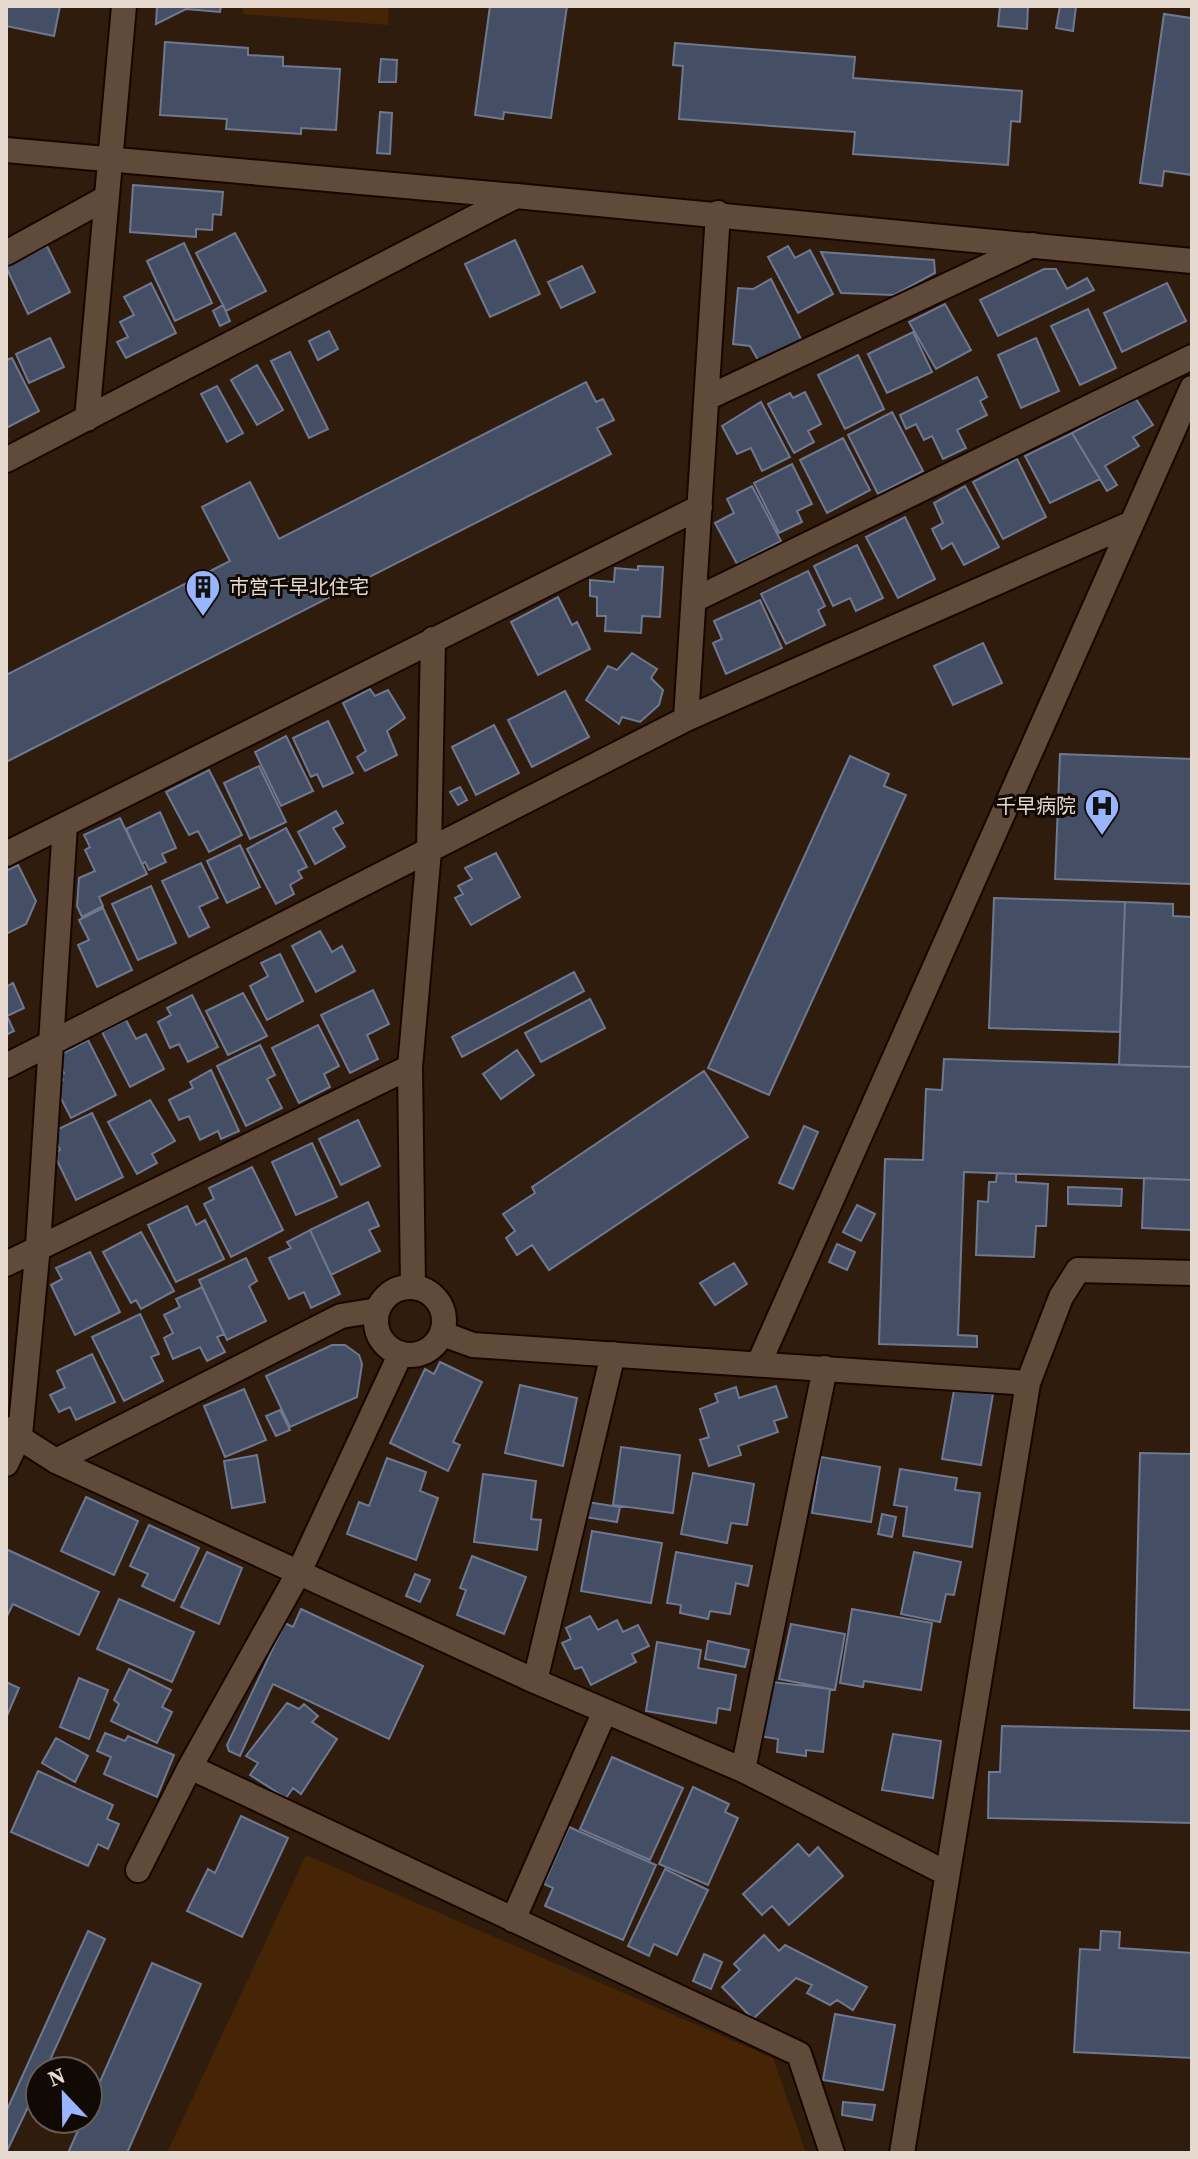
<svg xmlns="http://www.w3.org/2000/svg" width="1198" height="2159" font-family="'Source Serif 4','Noto Sans JP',serif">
	<rect width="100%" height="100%" fill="#301c0c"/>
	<path fill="#452505" d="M243,6H389L388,25L243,14Z
		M306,1855L773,2058L806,2153H167Z"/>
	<path fill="#444e65" stroke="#6e7891" stroke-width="2" d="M6,6H60L54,36L6,26Z
		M157,6H221L220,12L186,9L156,24Z
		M490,6H567L551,118L504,112L503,119L475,115Z
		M1000,6H1028L1027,29L998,26Z
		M1060,6H1076L1073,31L1056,28Z
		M1192,10V175L1164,171L1162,186L1140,183L1164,14L1191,18Z
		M165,42L248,48V55L283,57V66L340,69L336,130L301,128V134L226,129L227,119L160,115Z
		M675,43L855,57L853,78L1022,91L1020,122L1011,121L1008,165L853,154L855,132L679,119L683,66L673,65Z
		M381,59L397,60L396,82H379Z
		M380,112L392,113L390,154L377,153Z
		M133,185L223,192L221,215L213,214L212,230L196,229V237L130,232Z
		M235,233L266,291L226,311L196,253Z
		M515,240L540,294L490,317L465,264Z
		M184,243L212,303L175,321L147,261Z
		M47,246L70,292L28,314L6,267Z
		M788,246L795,258L810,250L833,294L798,313L768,257Z
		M821,252L934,260L935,273L894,295L841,293Z
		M582,266L595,292L561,308L548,282Z
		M1044,269H1056L1067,289L1087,278L1094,290L998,336L980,300Z
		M771,279L803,343L761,365L750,346L733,344L738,288L753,289Z
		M151,283L176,333L126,358L117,342L128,337L120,322L134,315L124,297Z
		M1167,283L1186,321L1122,352L1104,313Z
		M945,304L971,350L936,369L909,322Z
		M223,305L230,321L220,326L213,311Z
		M1088,309L1116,368L1080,385L1051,326Z
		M329,331L338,349L318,360L309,341Z
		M913,332L932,372L887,393L868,354Z
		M50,338L64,367L29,383L16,354Z
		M1036,338L1059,391L1021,408L998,355Z
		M290,352L328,429L309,438L271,361Z
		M858,355L884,409L845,429L818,375Z
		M12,358L39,411L6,428V360Z
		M257,365L283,410L257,425L231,380Z
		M977,377L987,397L980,401L987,415L957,430L966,448L943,459L932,436L924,440L916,424L906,429L900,415Z
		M586,382L596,402L603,399L614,420L597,428L611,454L6,762V675L230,561L202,507L250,482L279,539Z
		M217,386L243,433L227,442L201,394Z
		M805,392L821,424L808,431L814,442L794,453L768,404L790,393L793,398Z
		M1136,399L1153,425L1133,437L1139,446L1105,466L1117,485L1107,491L1072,433Z
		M761,402L790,457L762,471L751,448L737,454L722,426Z
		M892,412L923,471L878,494L848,435Z
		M1072,433L1100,479L1050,503L1025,456Z
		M843,438L870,490L827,513L800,460Z
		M1017,459L1046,517L1003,539L973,482Z
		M792,464L812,504L797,511L802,522L779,533L754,483Z
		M752,486L781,541L737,564L715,523L734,513L727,499Z
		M965,486L999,547L964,565L952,543L942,549L932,529L943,523L934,503Z
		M905,517L935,579L898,598L866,537Z
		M857,545L883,598L856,611L850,598L833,606L814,566Z
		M638,566L663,567L660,617L642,616L641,633L605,631L606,616H597V597L590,596V580L614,582L615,568L638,570Z
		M808,571L825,606L818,610L825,625L786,644L761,594Z
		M558,597L572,625L577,622L590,649L538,675L511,622Z
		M760,600L782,648L726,674L713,643L722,639L714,621Z
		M983,643L1002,683L953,705L934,666Z
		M632,653L657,669L651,678L663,690L659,705L640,722L622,717L619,724L586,700L608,666L617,670Z
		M370,689L375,696L388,690L405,718L387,731L397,755L365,771L357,757L366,751L343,703Z
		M565,691L589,737L532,767L508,720Z
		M328,721L353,773L323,787L317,774L311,777L293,738Z
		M494,725L519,773L476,795L452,747Z
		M286,736L313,791L281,806L255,752Z
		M1060,754L1192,759V884L1055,879Z
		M850,756L889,774L884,786L906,795L769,1095L708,1068Z
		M259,766L286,822L250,839L224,783Z
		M209,770L242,835L209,852L198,831L189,835L166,792Z
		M460,787L467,800L458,805L450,792Z
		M336,811L343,823L333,828L345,847L315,864L298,832Z
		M160,812L176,848L162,854L166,862L149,870L145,862L142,864L126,829Z
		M120,818L147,874L99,897L103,906L82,917L77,906L79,878L95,871L85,850L90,847L84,835Z
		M286,828L307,867L298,871L302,878L290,885L294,894L276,904L247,849Z
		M240,845L260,887L227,903L207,861Z
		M496,853L520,897L471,925L455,898L463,894L458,886L472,879L465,868Z
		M201,863L218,898L199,907L209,927L189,937L162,881Z
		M18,865L36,901L26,924L6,934V871Z
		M151,886L176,943L138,960L112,904Z
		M994,898L1125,902L1120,1032L989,1028Z
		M1125,902L1173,904V916L1192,917V1067L1119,1065Z
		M103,908L132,970L97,987L78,945L89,940L79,920Z
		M320,931L332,952L342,946L355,971L316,992L292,946Z
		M280,954L303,1001L267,1020L250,986L268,976L261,963Z
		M574,972L584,991L462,1057L452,1037Z
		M13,983L24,1008L7,1016L14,1031L6,1035V987Z
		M373,990L389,1024L367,1035L378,1059L350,1073L321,1015Z
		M243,993L267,1036L228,1055L206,1011Z
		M192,995L218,1047L188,1062L179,1044L170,1048L158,1022L171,1015L167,1008Z
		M590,999L605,1028L541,1062L525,1033Z
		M126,1020L136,1039L146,1034L164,1069L130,1087L102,1032Z
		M318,1025L339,1066L324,1074L330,1087L299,1103L272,1048Z
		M88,1040L116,1095L71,1118L54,1085L63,1080L60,1075L64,1073L56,1057Z
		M260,1045L275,1075L267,1079L282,1108L246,1126L217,1066Z
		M517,1050L534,1075L501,1099L483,1074Z
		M944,1059L1192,1067V1180L964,1172L958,1335L977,1336V1347L879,1344L885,1159L923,1160L926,1089L942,1090Z
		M211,1070L239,1131L221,1139L218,1131L200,1140L189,1116L179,1120L169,1100L193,1088L190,1082Z
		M704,1071L748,1137L549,1270L532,1245L517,1255L506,1238L515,1231L503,1214L535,1193L532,1187Z
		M150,1100L175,1141L152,1154L157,1163L137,1174L108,1122Z
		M92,1113L123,1177L76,1200L54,1154L60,1150L52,1132Z
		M358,1120L380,1166L341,1185L319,1139Z
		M804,1126L818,1132L793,1189L779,1183Z
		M312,1143L337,1197L296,1215L272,1162Z
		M252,1167L283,1230L231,1257L204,1204L214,1199L209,1188Z
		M997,1173L1016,1174V1182L1048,1184L1046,1226H1036L1034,1257L976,1255L978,1201L988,1202L989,1182H996Z
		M1144,1178L1192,1180V1230L1142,1228Z
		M1068,1187L1122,1189L1121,1206L1068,1204Z
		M368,1202L379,1226L369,1230L380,1251L331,1275L310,1230Z
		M857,1205L875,1214L861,1241L843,1232Z
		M187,1206L196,1225L205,1220L224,1259L176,1282L148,1225Z
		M310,1230L340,1294L311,1308L304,1292L289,1299L269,1258L291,1248L287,1242Z
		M141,1232L174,1291L141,1309L136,1300L131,1303L103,1252Z
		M837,1244L855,1252L847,1270L829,1262Z
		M90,1252L120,1312L75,1335L51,1285L62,1279L56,1268Z
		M246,1258L257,1281L249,1286L266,1321L227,1340L199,1280Z
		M734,1263L747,1284L715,1305L700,1283Z
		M202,1287L224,1334L217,1337L225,1352L207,1361L200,1347L173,1359L164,1338L173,1333L164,1315L180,1307L176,1299Z
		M140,1314L159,1354L151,1357L163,1381L124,1401L92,1337Z
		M332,1345H345L359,1355L362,1364L357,1397L290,1427L266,1376Z
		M92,1354L115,1402L76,1420L70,1407L59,1412L50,1395L65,1388L57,1371Z
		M440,1362L482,1382L453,1442L460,1445L448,1471L390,1443L425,1369L434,1374Z
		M520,1385L577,1398L563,1466L505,1453Z
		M776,1386L787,1417L774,1421L778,1432L738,1446L741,1455L709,1466L700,1440L709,1437L700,1409L718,1402L715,1394L736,1387L739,1398Z
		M244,1389L266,1440L225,1457L204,1406Z
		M954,1390L993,1394L981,1465L942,1459Z
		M280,1410L290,1430L276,1436L266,1416Z
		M621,1447L680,1455L673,1513L613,1505Z
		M1140,1453L1192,1454V1710L1134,1708Z
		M257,1455L265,1502L232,1508L224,1461Z
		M821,1457L880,1467L871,1522L812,1513Z
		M387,1458L426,1472L420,1491L438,1498L416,1560L347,1534L359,1502L369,1506Z
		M900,1469L957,1478L955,1490L980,1493L972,1547L903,1536L907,1507L894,1505Z
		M693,1473L754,1484L747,1525L731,1523L727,1543L681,1534Z
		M483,1474L536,1481L531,1519L541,1520L537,1550L474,1542Z
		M86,1497L138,1521L114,1575L61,1551Z
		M587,1502L620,1507L617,1522L585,1517Z
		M882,1514L896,1517L892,1537L878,1534Z
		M149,1525L199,1548L174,1601L142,1586L148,1574L130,1566Z
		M592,1531L662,1543L651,1603L581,1591Z
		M6,1549L99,1592L79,1635L13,1604L6,1618Z
		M207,1552L242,1568L219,1624L181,1607Z
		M676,1552L752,1566L748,1586L736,1583L730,1614L710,1611L708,1619L680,1613L681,1605L667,1603Z
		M914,1552L961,1562L954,1595L946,1594L940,1622L901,1614Z
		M472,1556L526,1577L504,1634L457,1615L466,1590L460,1588Z
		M415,1574L430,1580L420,1602L406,1596Z
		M119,1599L194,1632L172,1682L97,1649Z
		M301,1609L423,1666L389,1739L273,1684L240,1756L229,1751L227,1745L285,1623L293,1627Z
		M852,1609L932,1623L921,1690L864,1681L863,1687L840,1683Z
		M590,1616L598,1630L617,1620L623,1632L638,1625L649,1646L632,1654L636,1662L591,1685L582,1667L575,1669L562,1643L571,1639L566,1628Z
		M791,1624L845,1634L835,1690L779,1679Z
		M708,1641L749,1650L745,1667L705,1659Z
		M657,1642L701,1650L698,1668L736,1675L730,1710L718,1708L716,1723L646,1711Z
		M129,1669L171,1690L162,1707L172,1712L157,1743L111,1721L119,1704L114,1700Z
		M79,1678L108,1690L89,1739L60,1727Z
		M765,1681L830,1689L823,1752L806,1750V1756L777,1752L778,1739L758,1736Z
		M6,1682L19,1688L6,1718Z
		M287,1703L299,1709L304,1704L318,1716L312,1722L337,1739L301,1794L293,1788L286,1798L250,1775L258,1763L246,1756Z
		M1002,1726L1192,1731V1823L988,1818L989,1772H1000Z
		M105,1733L125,1741L128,1736L174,1755L157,1797L104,1774L111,1757L97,1751Z
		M893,1734L941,1741L933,1798L882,1790Z
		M56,1738L88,1756L75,1782L42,1763Z
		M612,1757L683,1788L650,1860L580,1829Z
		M38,1771L113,1805L107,1819L119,1824L108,1849L98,1844L88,1866L11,1832Z
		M693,1787L729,1804L725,1812L738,1818L708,1885L659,1864Z
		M241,1816L288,1838L242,1937L187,1911L208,1869L215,1873Z
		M569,1827L656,1865L623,1940L545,1906L553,1888L544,1884Z
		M798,1844L809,1856L818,1847L843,1876L789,1925L772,1906L762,1915L743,1894Z
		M665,1869L708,1890L677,1955L654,1944L649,1956L628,1946Z
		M88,1931L105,1939L45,2071H40V2082L6,2153V2112Z
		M1101,1931L1120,1932L1119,1948L1192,1953V2058L1074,2052L1080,1949L1100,1950Z
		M764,1935L779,1951L785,1945L867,1987L853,2010L837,2000L830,2005L807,1993L812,1985L796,1978L753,2019L722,1987L740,1970L734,1964Z
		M704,1954L722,1962L711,1989L693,1981Z
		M152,1963L201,1984L127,2153H68L83,2119H88V2109Z
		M835,2014L895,2025L883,2090L823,2080Z
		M843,2102L875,2105L872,2120L842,2115Z"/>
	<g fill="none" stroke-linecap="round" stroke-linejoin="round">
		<g stroke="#170600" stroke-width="28">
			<path id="minor" d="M6,150L516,196
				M6,253L106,198
				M707,398L1033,245
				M87,419L124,6
				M6,460L516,196
				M694,600L1192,357
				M686,719L718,213
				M6,854L700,507
				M6,1066L686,719L1132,523
				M6,1264L410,1067
				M376 1321a34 34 0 1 1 68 0a34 34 0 1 1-68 0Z
				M413,1287L410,1067L429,851L433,639
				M443,1334L473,1345L1028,1383
				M759,1363L1192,388
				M6,1429L56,1461L535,1681L743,1770L946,1873
				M56,1461L341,1316L378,1310
				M6,1464L20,1435L38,1246L65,825
				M535,1681L613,1354
				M190,1767L799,2054L832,2153
				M743,1770L825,1368
				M138,1870L190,1767L299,1572L400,1355
				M513,1920L605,1711
				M902,2153L1028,1383L1061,1297L1078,1270L1192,1273"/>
		</g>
		<g stroke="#170600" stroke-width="28">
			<path id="tertiary" d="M516,196L1192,261"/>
		</g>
		<use href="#minor" stroke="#604a39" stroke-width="24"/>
		<use href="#tertiary" stroke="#604a39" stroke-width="24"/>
	</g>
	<defs>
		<g id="building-pin" transform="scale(1.8)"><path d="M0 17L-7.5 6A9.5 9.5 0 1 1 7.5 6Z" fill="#99b5fd" stroke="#110904"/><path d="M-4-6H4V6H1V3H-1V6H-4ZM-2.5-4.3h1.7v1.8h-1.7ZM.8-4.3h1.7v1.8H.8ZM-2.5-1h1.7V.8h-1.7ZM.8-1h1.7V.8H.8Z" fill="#111"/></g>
		<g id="hospital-pin" transform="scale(1.8)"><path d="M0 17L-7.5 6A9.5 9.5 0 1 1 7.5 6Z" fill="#99b5fd" stroke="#110904"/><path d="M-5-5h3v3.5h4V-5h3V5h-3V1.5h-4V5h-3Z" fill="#111"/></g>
	</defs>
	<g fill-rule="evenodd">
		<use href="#building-pin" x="203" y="587"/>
		<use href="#hospital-pin" x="1102" y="806"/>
	</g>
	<g text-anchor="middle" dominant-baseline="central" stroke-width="6" stroke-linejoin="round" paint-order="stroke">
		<g font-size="20" fill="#e6d9cf" stroke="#110904" text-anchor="start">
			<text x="229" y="587">市営千早北住宅</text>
			<text x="1076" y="806" text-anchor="end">千早病院</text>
		</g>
	</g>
	<rect width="1198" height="2159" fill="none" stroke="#e6d9cf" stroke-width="16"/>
	<g transform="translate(64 2095) rotate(338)"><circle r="38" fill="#110904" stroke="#665c55" stroke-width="2"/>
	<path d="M0-6L14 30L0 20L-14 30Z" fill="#99b5fd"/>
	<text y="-12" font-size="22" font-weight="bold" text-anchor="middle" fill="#e6d9cf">N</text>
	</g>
</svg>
